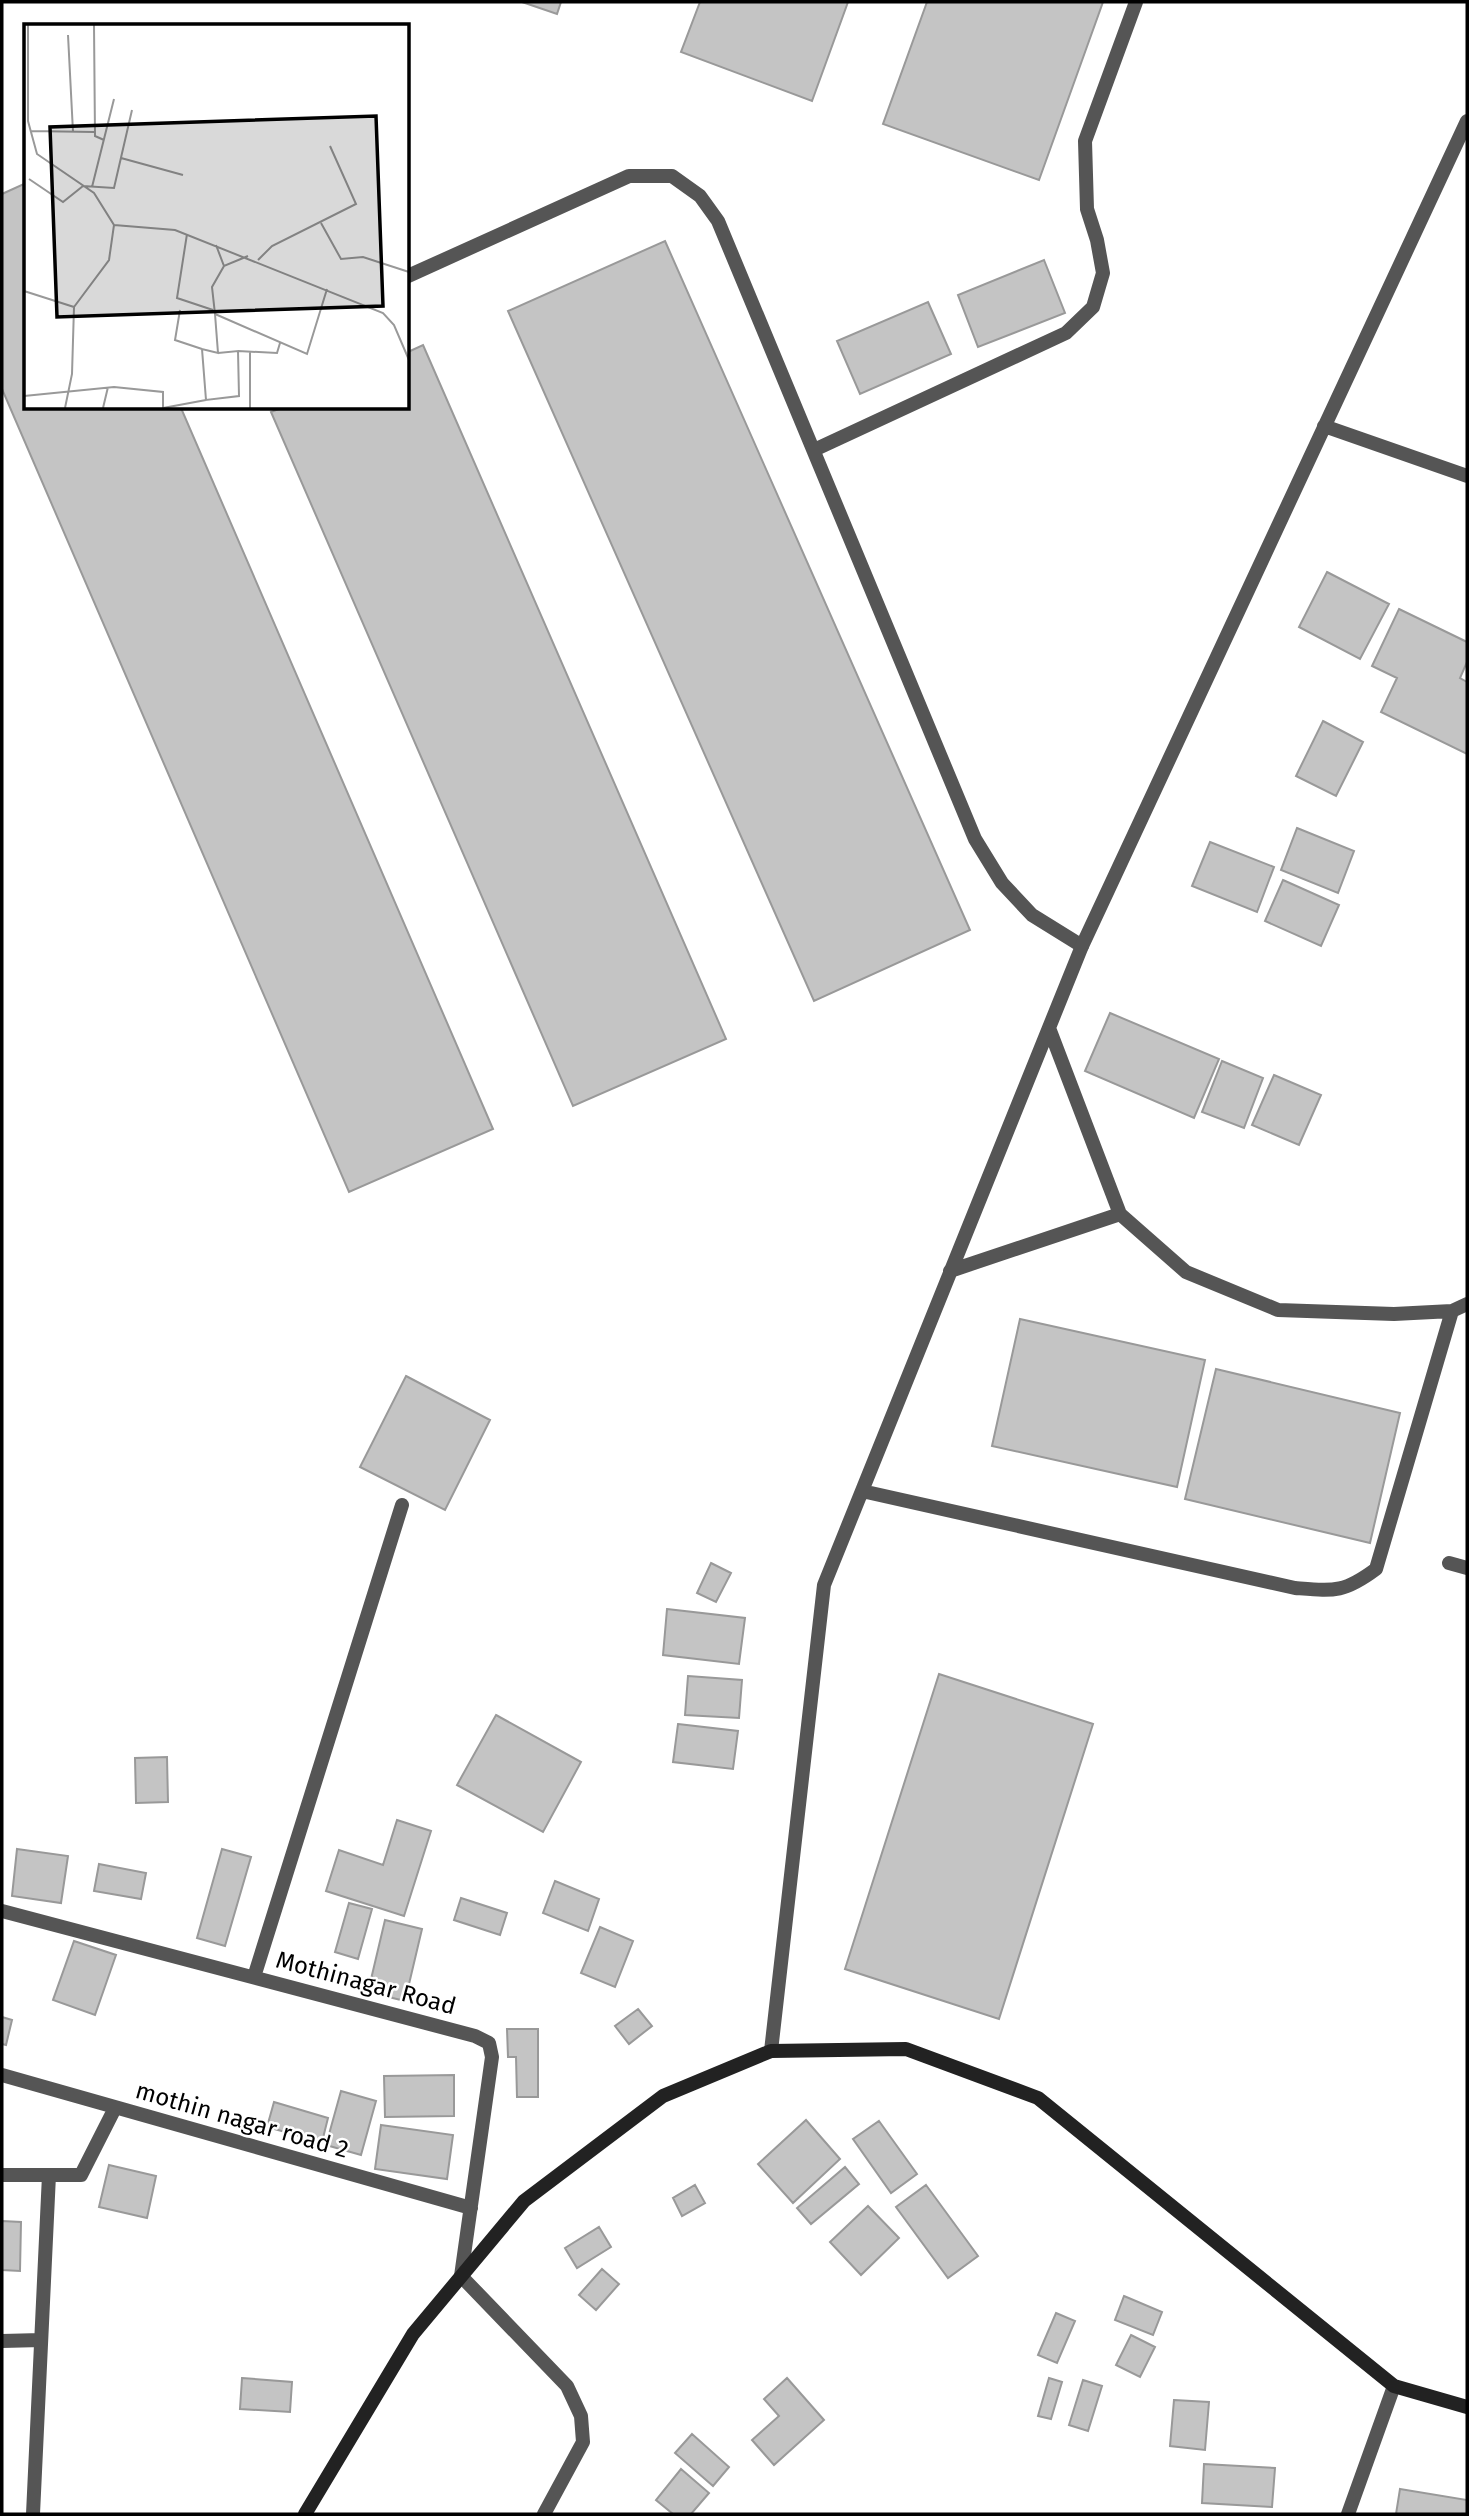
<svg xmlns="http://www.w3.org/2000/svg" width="1469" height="2516" font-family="'Fira Sans',sans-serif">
	<rect width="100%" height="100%" fill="#fff"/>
	<path fill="#c4c4c4" stroke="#999" stroke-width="2" d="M522,2H561L557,14Z
		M700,2H848L812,101L681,52Z
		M927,2H1103L1039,180L883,124Z
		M26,183V408H181L493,1129L349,1192L2,389V194Z
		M665,241L970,930L814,1001L508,311Z
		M1044,260L1065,313L978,347L958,295Z
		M928,302L951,354L860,394L837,341Z
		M423,345L726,1039L573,1106L271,412L281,408H408V352Z
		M1327,572L1389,604L1360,659L1299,627Z
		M1399,609L1467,642V662L1460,678L1467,682V754L1381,712L1397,678L1372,666Z
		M1323,721L1363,742L1336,796L1296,776Z
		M1297,828L1354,851L1338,893L1281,870Z
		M1210,842L1274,867L1257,912L1192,886Z
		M1283,880L1339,905L1321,946L1265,921Z
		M1110,1013L1219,1059L1194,1118L1085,1071Z
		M1222,1061L1263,1078L1244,1128L1202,1112Z
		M1274,1075L1321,1095L1299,1145L1252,1125Z
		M1020,1319L1205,1360L1177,1487L992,1446Z
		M1216,1369L1400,1413L1370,1543L1185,1499Z
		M406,1376L490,1420L445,1510L360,1467Z
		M711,1563L731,1573L716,1602L697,1593Z
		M667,1609L745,1618L739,1664L663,1655Z
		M939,1674L1093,1724L999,2019L845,1969Z
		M688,1676L742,1680L739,1718L685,1715Z
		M496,1715L581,1762L543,1832L457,1785Z
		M678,1724L738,1731L733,1769L673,1762Z
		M167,1757L168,1802L136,1803L135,1758Z
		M397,1820L431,1831L404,1916L326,1891L339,1850L383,1865Z
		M17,1849L68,1856L61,1903L12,1896Z
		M222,1849L251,1857L225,1946L197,1938Z
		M99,1864L146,1873L141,1899L94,1891Z
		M555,1881L599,1899L588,1931L543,1913Z
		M461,1898L507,1913L500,1935L454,1920Z
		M349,1903L372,1909L358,1959L335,1952Z
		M385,1920L422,1929L405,2001L368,1992Z
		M600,1927L633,1941L615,1987L581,1973Z
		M74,1941L116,1955L95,2015L53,2000Z
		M638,2009L652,2026L629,2044L615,2026Z
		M2,2017L12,2020L6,2045L2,2044Z
		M507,2029H538V2097H517L516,2057H508Z
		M454,2075V2116L385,2117L384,2076Z
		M341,2091L376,2101L361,2155L326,2145Z
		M274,2102L328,2118L322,2142L267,2127Z
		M806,2120L840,2159L793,2203L758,2164Z
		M879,2121L917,2174L891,2193L853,2139Z
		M381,2125L453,2135L447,2179L375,2169Z
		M109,2165L156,2176L147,2218L99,2207Z
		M845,2167L859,2184L811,2224L797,2208Z
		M695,2185L705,2203L682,2216L673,2198Z
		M926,2185L978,2256L948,2278L896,2207Z
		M868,2206L899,2238L861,2275L830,2242Z
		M2,2221L21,2222L20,2271L2,2270Z
		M599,2227L611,2247L577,2268L565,2248Z
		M602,2269L619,2284L596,2310L579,2295Z
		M1124,2296L1162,2312L1153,2335L1115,2320Z
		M1056,2313L1075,2321L1057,2363L1038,2355Z
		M1131,2335L1155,2347L1140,2377L1116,2365Z
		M242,2378L292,2382L290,2412L240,2409Z
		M787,2378L824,2420L774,2465L752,2440L779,2416L764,2399Z
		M1049,2378L1062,2382L1051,2419L1038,2416Z
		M1083,2380L1102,2386L1088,2431L1069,2425Z
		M1174,2400L1209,2402L1205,2450L1170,2446Z
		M692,2434L729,2467L713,2486L675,2453Z
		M1204,2464L1275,2468L1272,2507L1202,2503Z
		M681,2469L709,2493L691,2514H673L656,2500Z
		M1400,2489L1467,2500V2514H1396Z"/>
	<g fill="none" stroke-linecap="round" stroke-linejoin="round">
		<path stroke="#555" stroke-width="14" d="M408,276L629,176H672L700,196L718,221L975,839L1002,883L1032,915L1082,946
			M814,450L1066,333L1093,307L1103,273L1097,240L1087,209L1085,141L1136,2"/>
		<path stroke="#555" stroke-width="14" d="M1324,426L1467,476
			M1120,1214L1186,1272L1278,1310L1394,1314L1452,1311L1467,1304
			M950,1271L1120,1214L1049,1028
			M862,1491L1295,1588C1334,1591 1344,1593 1376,1569L1452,1311
			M1449,1563L1467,1568
			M2,1911L475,2036L489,2043L492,2057L461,2276L567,2386L581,2416L583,2442L544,2514
			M254,1977L402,1505
			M771,2051L824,1585L1082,946L1467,121
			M2,2075L471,2208
			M2,2175H81L115,2108
			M2,2341L41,2340
			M33,2514L49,2175
			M1348,2514L1394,2386"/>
		<path stroke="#222" stroke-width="14" d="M305,2514L413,2334L524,2201L663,2096L771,2051L906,2049L1038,2098L1394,2386L1467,2407"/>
	</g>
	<g text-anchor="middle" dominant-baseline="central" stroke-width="5" stroke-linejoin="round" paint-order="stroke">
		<g font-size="24" fill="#000" stroke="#fff">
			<text transform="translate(366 1983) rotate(15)">Mothinagar Road</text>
			<text transform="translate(242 2120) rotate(16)">mothin nagar road 2</text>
		</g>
	</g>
	<g transform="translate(24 24)">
		<rect width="385" height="385" fill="#fff"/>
		<path fill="none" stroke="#999" stroke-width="2" d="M4,1V97L13,130L70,169L90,201L85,236L50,283L48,350L41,384M70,1L71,112L80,116M44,11L49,108M6,107L71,108M97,134L159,151M5,155L39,178L59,162L90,164L108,86M68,163L90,75M297,199L317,235L339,233L385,248M90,201L151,206L359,289L370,301L385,336M163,210L153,274L189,286M192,221L200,242L224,232M234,236L248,222L332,180L306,122M200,242L188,263L191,290L283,330L303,265M0,267L50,283M156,286L151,316L178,325M191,290L194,329L178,325L182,376L215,372L214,327L194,329M214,327L253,329L256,319M226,327V384M0,372L90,363L139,368V384M79,384L84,363M139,384L182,376"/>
		<path fill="#000" fill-opacity="0.15" stroke="#000" stroke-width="3.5" d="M352,92L359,282L33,293L26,103Z"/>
		<rect width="385" height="385" fill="none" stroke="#000" stroke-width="3.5"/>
	</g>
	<rect width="1469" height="2516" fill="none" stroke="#000000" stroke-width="7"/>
</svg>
